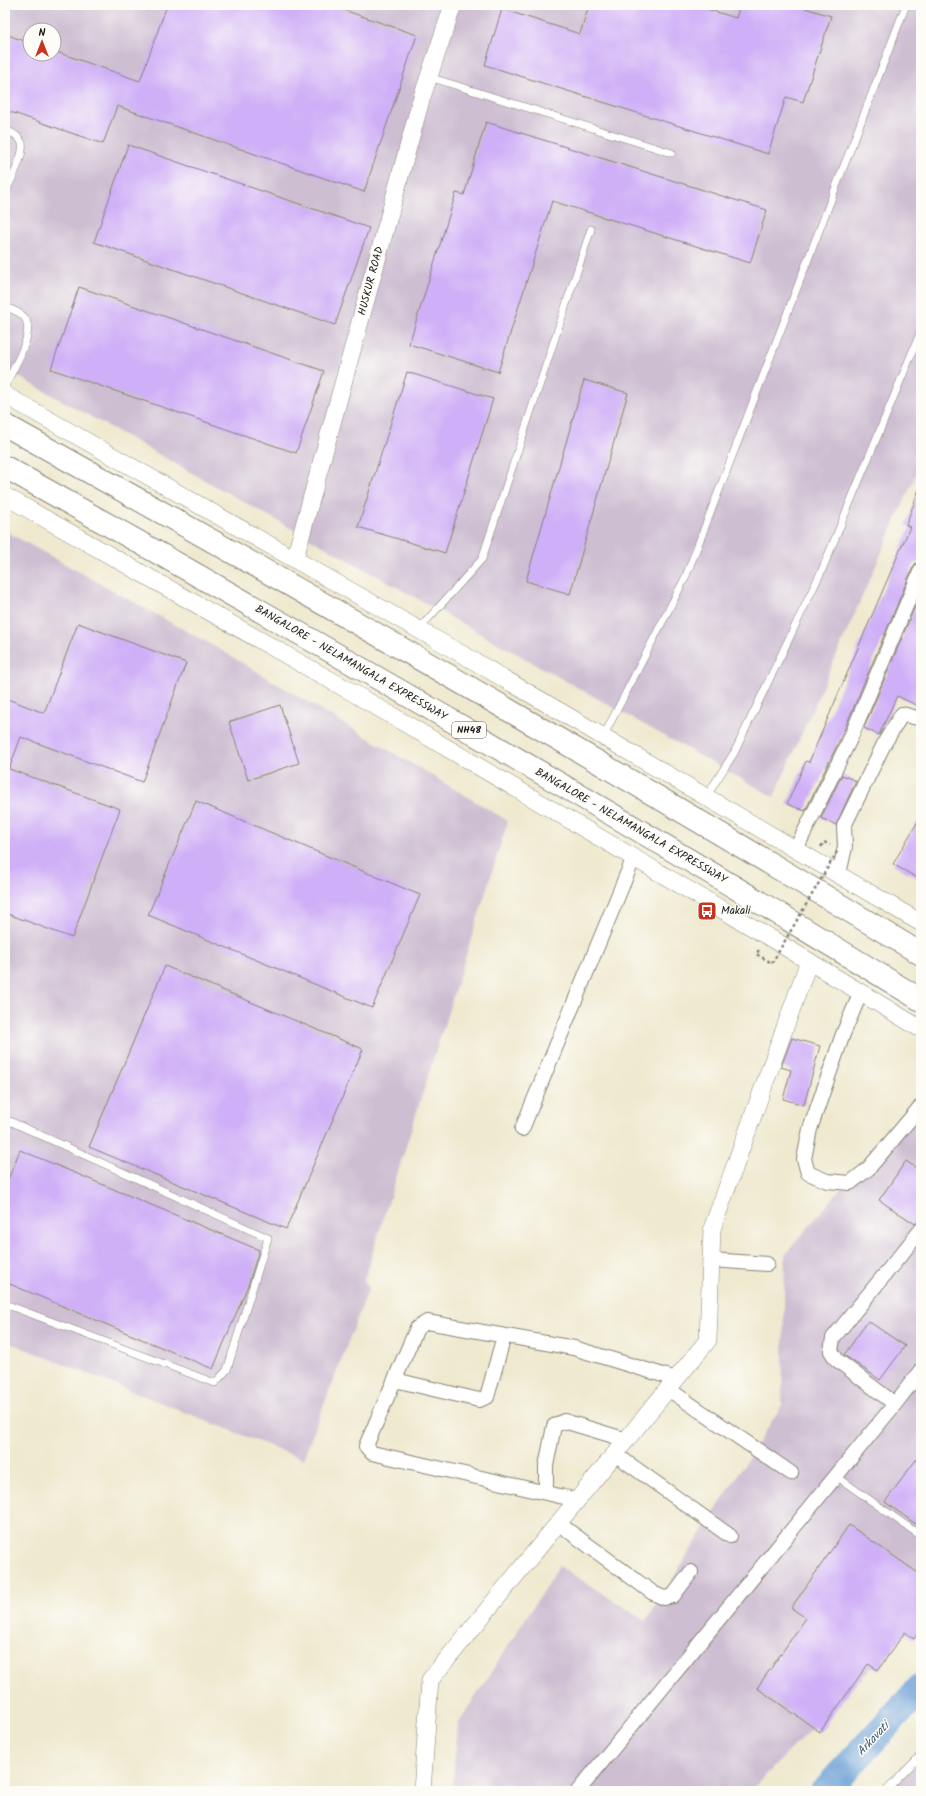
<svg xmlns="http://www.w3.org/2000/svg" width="926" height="1796" font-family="Kalam,sans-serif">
	<rect width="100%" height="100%" fill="#fdfcf7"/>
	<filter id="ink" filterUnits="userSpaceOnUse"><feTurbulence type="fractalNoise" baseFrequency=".025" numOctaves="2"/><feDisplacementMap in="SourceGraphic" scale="8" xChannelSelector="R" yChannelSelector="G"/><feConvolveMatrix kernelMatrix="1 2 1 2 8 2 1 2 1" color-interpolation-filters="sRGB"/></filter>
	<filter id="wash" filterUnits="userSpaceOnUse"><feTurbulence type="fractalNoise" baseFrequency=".012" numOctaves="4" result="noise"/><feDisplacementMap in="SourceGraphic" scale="16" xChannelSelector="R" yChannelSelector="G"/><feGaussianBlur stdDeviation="0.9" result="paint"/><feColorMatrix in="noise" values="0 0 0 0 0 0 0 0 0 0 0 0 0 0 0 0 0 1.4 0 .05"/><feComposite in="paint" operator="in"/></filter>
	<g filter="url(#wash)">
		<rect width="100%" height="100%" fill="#efe9cf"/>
		<path fill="#cdbed2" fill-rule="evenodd" d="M5,5H921V463L774,797L5,369ZM30,30H54V54H30Z
			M5,531L217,648L508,821L364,1280L369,1288L303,1459L5,1341Z
			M921,1093V1618L750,1791H452L458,1724L559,1566L646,1621L782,1405L785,1255Z
			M921,1746V1791H880Z"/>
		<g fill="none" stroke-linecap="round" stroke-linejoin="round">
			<path stroke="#699ed6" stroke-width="29" d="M825,1791L921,1688"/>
		</g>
		<g id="blocks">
			<path fill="#cfaff7" d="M167,5H329L417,35L364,192L117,106L103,144L5,110V34L30,43V54H54V51L140,81Z
				M589,5H694L736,18L740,5H795L831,16L803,102L786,97L768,154L485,65L502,9L580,34Z
				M486,122L767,210L750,263L552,201L498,372L409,344L456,193L464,195Z
				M128,145L369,228L335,325L94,242Z
				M79,287L324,371L296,453L51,369Z
				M407,372L493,399L445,553L358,527Z
				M584,380L628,393L570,594L526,581Z
				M919,489H921V562L916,563L913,567L842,735L805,811L787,804L806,761L809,762L910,527L906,525Z
				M921,592V707L897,696L879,735L864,728Z
				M78,623L186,663L142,782L21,737L9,769L120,809L72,938L5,913V698L44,713Z
				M280,705L299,763L248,780L229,722Z
				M842,775L856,781L836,825L821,818Z
				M196,801L420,895L372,1008L148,915Z
				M921,816V880L893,864Z
				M165,966L363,1049L286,1229L89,1147Z
				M792,1038L820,1046L804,1105L783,1099L791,1070L781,1067Z
				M20,1150L259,1250L249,1283L213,1369L5,1282V1187Z
				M906,1161L921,1171V1219L915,1224L879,1200Z
				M868,1321L905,1346L880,1380L844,1355Z
				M921,1453V1528L885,1502Z
				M849,1525L921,1575V1629L914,1639L905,1632L878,1670L868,1664L820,1732L757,1688L806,1618L791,1608Z"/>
		</g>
	</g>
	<g filter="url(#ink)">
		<use href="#blocks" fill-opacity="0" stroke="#868276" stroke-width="1"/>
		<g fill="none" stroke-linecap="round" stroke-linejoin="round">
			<g stroke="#868276" stroke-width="8">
				<path id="service" d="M429,77L672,153
					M5,130C11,132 19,136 22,143C25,155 10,182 5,193
					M5,307C11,309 20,312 24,317C37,332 12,370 5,386
					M419,629L482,559L591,229
					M603,737L686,576L906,5
					M706,797L734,753L822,570L921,331
					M5,1119L268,1238L227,1370L215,1383L5,1304
					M836,1476L921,1536
					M886,1791L921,1755"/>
			</g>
			<g stroke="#868276" stroke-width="16">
				<path id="minor" d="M796,849L850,739L921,570
					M839,874L845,847L844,826L885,742L902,714L921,719
					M861,992L843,1034L810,1129L804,1159L808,1173L827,1181L850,1183L868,1169L921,1106
					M522,1129L634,857
					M711,1260L767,1264
					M395,1380L479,1400L487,1397L504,1336
					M668,1389L791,1473
					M895,1404L837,1360L831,1351L833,1338L921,1230
					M615,1454L730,1536
					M546,1493V1466L554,1426L564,1421L627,1440
					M577,1500L372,1453L366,1446L417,1328L427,1322L574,1348L676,1379
					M558,1523L653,1593L664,1598L673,1596L691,1572
					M578,1791L895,1404L921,1370"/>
			</g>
			<g stroke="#868276" stroke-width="18">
				<path id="tertiary" d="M5,395L474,661L921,923
					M5,496L355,694L767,936L921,1029
					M295,558L421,100L453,5
					M422,1791L430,1680L708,1340L712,1229L809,961"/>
			</g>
			<g stroke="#868276" stroke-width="24">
				<path id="motorway" d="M5,425C313,596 619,771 921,954
					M5,467C313,639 619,815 921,1000"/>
			</g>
			<path stroke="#868276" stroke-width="2.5" stroke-dasharray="3 3" stroke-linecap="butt" d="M821,847L824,842L830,845
				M759,950L756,954L772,963"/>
			<use href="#service" stroke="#fff" stroke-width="7"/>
			<use href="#minor" stroke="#fff" stroke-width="14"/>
			<use href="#tertiary" stroke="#fff" stroke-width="17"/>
			<use href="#motorway" stroke="#fff" stroke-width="22"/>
			<path stroke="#868276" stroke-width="2.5" stroke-dasharray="3 3" stroke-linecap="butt" d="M772,963L838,850"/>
		</g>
	</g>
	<defs>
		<g id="bus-square" transform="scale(1)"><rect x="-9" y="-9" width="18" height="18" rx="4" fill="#c8321e" stroke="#fdfcf7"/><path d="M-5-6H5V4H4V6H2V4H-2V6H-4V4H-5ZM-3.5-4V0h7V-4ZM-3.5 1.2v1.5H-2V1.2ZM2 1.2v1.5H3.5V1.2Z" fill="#fff"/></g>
	</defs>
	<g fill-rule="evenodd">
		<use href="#bus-square" x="707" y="911"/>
	</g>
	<g text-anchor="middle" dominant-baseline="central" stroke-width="3" stroke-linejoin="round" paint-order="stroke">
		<rect fill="#fdfcf7" stroke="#605f5e" stroke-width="1" x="452" y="722" width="34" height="16" rx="3"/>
		<g font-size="10" font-weight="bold" fill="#1c1c1c">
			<text x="469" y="730">NH48</text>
		</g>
		<g font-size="11" fill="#1c1c1c" stroke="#fdfcf7">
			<text transform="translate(371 281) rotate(-75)">HUSKUR ROAD</text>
			<text transform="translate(351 663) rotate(30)">BANGALORE - NELAMANGALA EXPRESSWAY</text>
			<text transform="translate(631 826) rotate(30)">BANGALORE - NELAMANGALA EXPRESSWAY</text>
		</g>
		<g font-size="11" fill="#1c1c1c" stroke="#fdfcf7" text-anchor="start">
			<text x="721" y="911">Makali</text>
		</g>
		<g font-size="12" font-style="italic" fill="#425d79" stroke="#fdfcf7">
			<text transform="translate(873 1739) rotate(-47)">Arkavati</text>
		</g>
	</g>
	<rect width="926" height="1796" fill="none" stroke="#fdfcf7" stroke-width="20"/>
	<g transform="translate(42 42)"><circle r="19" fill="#fdfcf7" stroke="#a3a29f"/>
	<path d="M0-3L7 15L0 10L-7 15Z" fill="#c8321e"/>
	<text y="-6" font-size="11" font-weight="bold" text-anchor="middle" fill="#1c1c1c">N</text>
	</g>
</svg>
